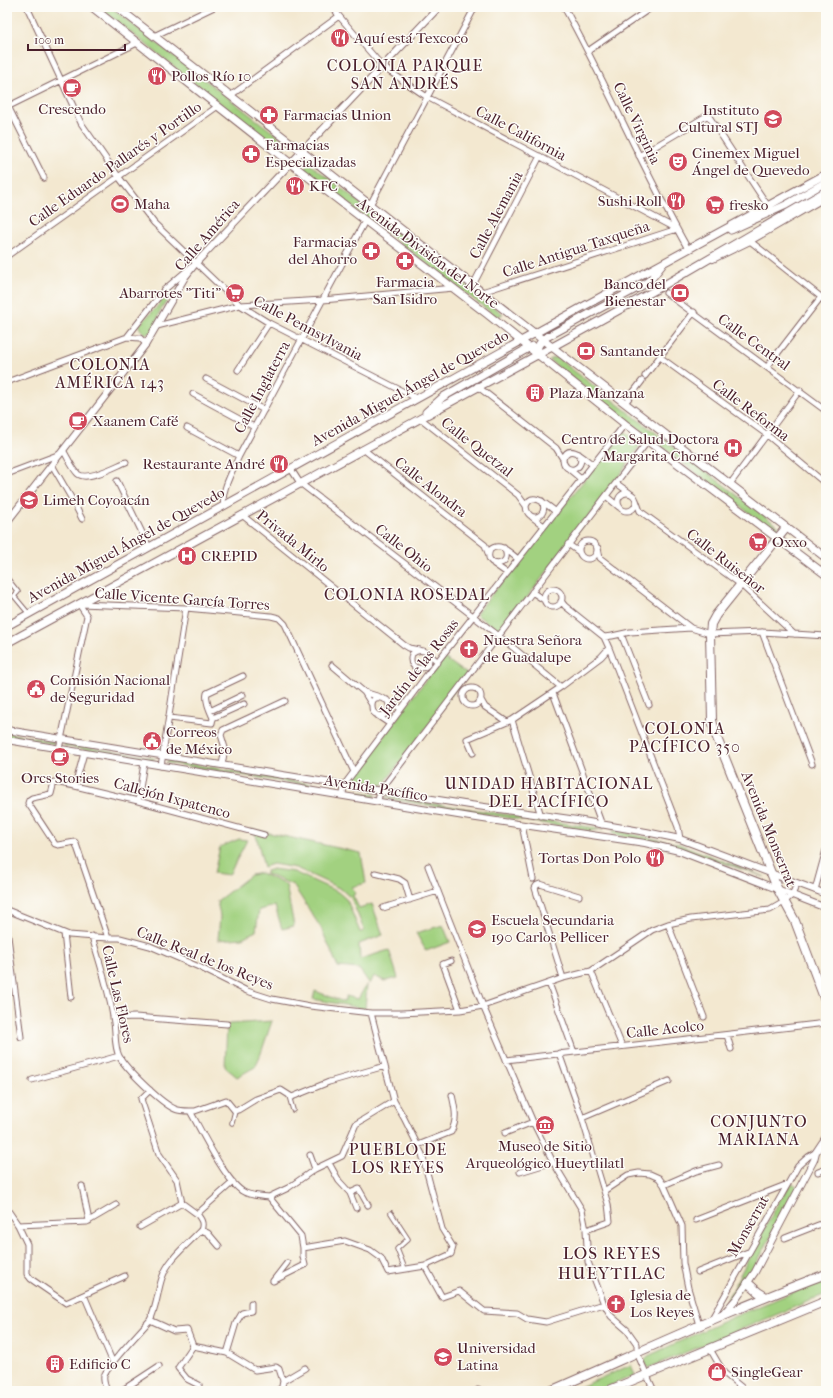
<svg xmlns="http://www.w3.org/2000/svg" width="833" height="1398" font-family="'IM FELL French Canon',serif">
	<rect width="100%" height="100%" fill="#fdfcf7"/>
	<filter id="ink" filterUnits="userSpaceOnUse"><feTurbulence type="fractalNoise" baseFrequency=".025" numOctaves="2"/><feDisplacementMap in="SourceGraphic" scale="8" xChannelSelector="R" yChannelSelector="G"/><feConvolveMatrix kernelMatrix="1 2 1 2 8 2 1 2 1" color-interpolation-filters="sRGB"/></filter>
	<filter id="wash" filterUnits="userSpaceOnUse"><feTurbulence type="fractalNoise" baseFrequency=".012" numOctaves="4" result="noise"/><feDisplacementMap in="SourceGraphic" scale="16" xChannelSelector="R" yChannelSelector="G"/><feGaussianBlur stdDeviation="0.9" result="paint"/><feColorMatrix in="noise" values="0 0 0 0 0 0 0 0 0 0 0 0 0 0 0 0 0 1.4 0 .05"/><feComposite in="paint" operator="in"/></filter>
	<g filter="url(#wash)">
		<rect width="100%" height="100%" fill="#f3e8d0"/>
		<path fill="#a2d180" stroke="#767856" d="M99,7H110L288,144L280,151Z
			M309,163L503,314L497,317L304,170Z
			M173,289C171,297 165,303 161,310C157,317 157,325 152,332L145,334L140,329L139,325L156,308L168,293Z
			M556,357L779,527L775,533L549,360Z
			M624,431L641,444L616,481L500,633L476,614Z
			M443,657L467,674L383,785L350,781Z
			M7,733L53,741L54,744L7,737Z
			M65,743L154,758L153,761L64,746Z
			M168,760L336,788V790L167,763Z
			M348,791L375,794V797L350,794Z
			M383,796L603,829L590,831L390,799Z
			M251,829L361,853L366,883L352,887L355,893L353,896L359,908L372,904L383,935L359,944L360,959L389,950L398,978L385,981L374,976L370,984L359,969L338,967L321,928L293,885L266,874V871L273,869L294,872L338,892L347,900L360,932H362L364,930L351,898L341,889L296,868L273,864L264,867L256,835Z
			M613,830L679,844L765,877L678,848L613,834Z
			M239,839L247,840L229,875L214,873L220,847Z
			M261,873L286,885L294,926L282,929L275,906L259,910L256,931L242,938L218,940L220,916L217,901L251,875Z
			M443,925L450,942L426,951L416,933Z
			M367,984L365,1009L313,999L315,991L344,1002L346,996L358,999Z
			M272,1021L260,1056L255,1067L237,1077L225,1067L227,1026L229,1024Z
			M792,1183L798,1187L750,1275L735,1296L726,1301L782,1196Z
			M826,1279V1294L648,1368L645,1365L644,1360L648,1356L735,1316Z
			M631,1365L635,1375L598,1391H571Z"/>
	</g>
	<g filter="url(#ink)">
		<g fill="none" stroke-linecap="round" stroke-linejoin="round">
			<g stroke="#856565" stroke-width="5.5">
				<path id="pedestrian" d="M7,578L18,592L14,596L29,614
					M289,1096L293,1110
					M232,1123L235,1111
					M391,1213L408,1239L397,1249L405,1269"/>
			</g>
			<g stroke="#856565" stroke-width="7">
				<path id="minor" d="M27,7L81,123L118,176L154,223L240,305L269,323L416,398
					M333,7L339,16L383,67L427,97L677,229
					M564,7C608,86 643,170 688,249
					M154,36L214,7
					M588,51L652,7
					M230,96L339,16
					M8,106L44,178
					M7,107L137,43
					M639,156L708,115L768,206
					M370,205L475,7
					M750,241L826,301
					M7,256L218,106
					M473,285L540,156
					M482,292L677,229
					M666,293L826,411
					M157,326L240,305L323,300L454,288
					M127,337L164,290L191,267
					M660,357L766,434L826,484
					M767,367L821,297
					M238,370L269,323
					M645,376L694,312
					M206,379L264,410
					M7,382L127,337L140,338L146,344
					M477,386L556,448L563,459
					M193,394L254,427
					M625,403L642,381
					M420,418L518,495L526,506
					M187,428L239,456
					M363,449L485,545L488,553
					M63,450C68,458 72,468 78,474C87,482 116,466 126,462
					M579,454C587,470 564,476 563,459C569,442 584,458 593,465
					M52,465L73,501L82,519
					M291,469L300,483L499,636L561,687
					M569,469L581,479
					M7,474L60,454
					M117,481L149,547
					M616,483L630,493
					M730,484L800,390
					M618 502a9 9 0 1 1 18 0a9 9 0 1 1-18 0Z
					M606,496L619,507
					M636,500L640,511L740,584L794,634
					M542,501C550,518 527,524 526,506C532,490 547,505 556,512
					M224,505C220,492 234,468 239,456L365,221
					M242,515L404,645L409,648L419,650
					M532,517L544,526
					M579 550a9 9 0 1 1 18 0a9 9 0 1 1-18 0Z
					M568,544L579,552
					M504,548C515,568 482,569 490,550C500,541 510,553 518,559
					M598,548L600,558L691,628
					M494,564L507,573
					M544 598a9 9 0 1 1 18 0a9 9 0 1 1-18 0Z
					M532,592L544,600
					M80,604L186,608L271,616L279,618L285,624L354,772
					M762,632L812,764
					M621,634L649,705
					M604,637L612,636L630,632L691,628L710,634L762,632L826,636
					M609,648L678,827L680,839
					M427,653C437,672 405,674 412,654C422,645 430,655 438,662
					M332,665L364,692L372,705
					M463 697a9 9 0 1 1 18 0a9 9 0 1 1-18 0Z
					M364,692L380,697
					M553,693L602,825
					M387,700C397,717 372,721 372,707C371,687 395,705 401,709
					M481,700L485,707L507,722
					M210,711L243,695
					M378,716L390,724
					M169,718L212,723L213,718C210,711 205,701 207,693L243,676
					M213,718L244,704
					M512,720L541,816
					M59,749L87,616L79,604
					M473,753L467,739L512,720L561,687L601,657L609,648L604,637L565,606L561,601
					M222,765L225,748L221,735L223,730L285,701
					M161,766L186,608
					M75,786L84,753
					M343,795L344,785L426,676L625,424
					M138,801L144,763
					M378,801L380,791L648,441
					M522,825L533,879
					M428,866L483,1006L533,1122L553,1162L582,1210L586,1230L588,1262L604,1304L611,1316L627,1330L637,1344V1353L654,1391
					M375,873L399,879L405,883L410,900
					M815,890L826,850
					M383,908L438,891
					M7,910L69,935L108,938H120L150,946L199,967L247,991L272,999L310,1006L371,1013H401L460,1010L483,1006L563,978L591,971L652,930L668,924L691,919L770,910L784,902L792,895L797,884
					M668,924L704,1017
					M7,929L21,1037
					M64,933L71,997
					M92,936C100,965 110,993 114,1023C116,1034 114,1046 119,1056C126,1069 161,1103 175,1109C179,1111 185,1111 190,1111C201,1130 225,1180 242,1191C249,1196 261,1196 269,1197L301,1236L303,1248L345,1241L370,1250L381,1258L388,1272L425,1266L442,1297L459,1291L484,1311L517,1313L527,1319L546,1322L604,1304
					M108,938L76,844L75,842L58,845L55,844L28,803L29,800L32,798L51,794L54,782L75,786L138,801L264,835
					M451,961L443,964L460,1010
					M591,971L622,1046
					M563,978L535,888L537,885L540,884L579,896
					M549,983L574,1052
					M371,1013L394,1101L404,1118L422,1154L442,1229L453,1247L451,1254L425,1266
					M113,1018L135,1017L227,1024
					M727,1035L731,1049
					M559,1053L582,1118L604,1191L608,1204L610,1221L609,1222L586,1230
					M506,1060L826,1023
					M32,1080L119,1056
					M150,1090L141,1099L159,1154L177,1180L182,1203L197,1214
					M190,1111H195L226,1100L235,1111L238,1110L256,1099L281,1090L292,1097L329,1082L385,1066
					M582,1118L669,1081
					M505,1133L533,1122
					M418,1145L451,1132C458,1119 455,1109 452,1095
					M310,1155L315,1169
					M329,1163L339,1181L350,1193L356,1208
					M520,1172L553,1162
					M818,1172L826,1169
					M664,1185L696,1171L719,1165
					M82,1186L89,1221
					M604,1191L628,1175L639,1173L650,1174L659,1178L664,1185L682,1226L683,1263L688,1288L699,1325
					M350,1193L359,1189L368,1205
					M269,1197L288,1188L315,1169L342,1156L356,1124L394,1101
					M7,1209L18,1225L27,1244V1274L31,1279L66,1303L125,1276
					M696,1220L788,1184
					M18,1225L87,1222L116,1205
					M140,1227L182,1203
					M201,1230L208,1233L219,1246
					M785,1238L826,1222
					M287,1263L273,1281L305,1265L303,1257V1248
					M698,1272L748,1252
					M84,1295L113,1363
					M150,1320L174,1331L187,1330L193,1346L227,1353L255,1370L276,1367L279,1369L283,1381L281,1391
					M711,1320L798,1166L808,1157L816,1152
					M193,1346L178,1368L187,1379L199,1385
					M710,1349L724,1373L746,1391
					M227,1353L236,1323L242,1313L251,1311V1303
					M283,1381L305,1368
					M478,1390L481,1391
					M107,1391C105,1386 103,1381 104,1376C108,1364 140,1332 150,1320C157,1307 157,1293 162,1278C168,1259 187,1245 201,1230C204,1223 201,1219 197,1214L233,1182
					M121,1391L159,1366
					M274,1391L281,1389"/>
			</g>
			<g stroke="#856565" stroke-width="8">
				<path id="tertiary" d="M713,259L750,241L826,197
					M7,522L146,344L185,277L196,263L439,7
					M7,730L344,785L470,805L577,820L646,832L680,839L826,894
					M7,740L470,817L645,843L679,851L826,908
					M723,1314L737,1298L755,1272L814,1160L816,1152L826,1137"/>
			</g>
			<g stroke="#856565" stroke-width="9">
				<path id="secondary" d="M92,7L290,163L487,314L625,424L826,575
					M117,7L552,347L826,558
					M731,230L786,205L826,182
					M537,355L538,346L543,339L643,285L651,279L662,265
					M426,412L443,397L532,346
					M7,626L586,305L826,174
					M7,643L552,347L659,288L826,191"/>
			</g>
			<g stroke="#856565" stroke-width="10">
				<path id="primary" d="M786,528L716,615L711,624L710,634L712,720L715,733L777,888L795,921L826,1003
					M748,1283L758,1292L766,1297
					M550,1391C642,1351 732,1309 826,1274
					M607,1391L826,1301"/>
			</g>
			<use href="#pedestrian" stroke="#fff" stroke-width="3.5"/>
			<use href="#minor" stroke="#fff" stroke-width="5"/>
			<use href="#tertiary" stroke="#fff" stroke-width="6"/>
			<use href="#secondary" stroke="#fff" stroke-width="7"/>
			<use href="#primary" stroke="#fff" stroke-width="8"/>
		</g>
	</g>
	<defs>
		<g id="restaurant-disc" transform="scale(1)"><circle r="9.5" fill="#d1495b" stroke="#fdfcf7"/><path d="M-5-6h1v4h1v-4h1v4h1v-4h1v5L-1.5 .5V6h-2V.5L-5-1ZM5-6V6H3V1.5H1.5Q1.5-4 5-6Z" fill="#fff"/></g>
		<g id="cafe-disc" transform="scale(1)"><circle r="9.5" fill="#d1495b" stroke="#fdfcf7"/><path d="M-5.5-4.5H6V0H3Q3 3.5 0 3.5H-2.5Q-5.5 3.5-5.5 0ZM3-3.2v2h1.7v-2ZM-6 4.5H4V6H-6Z" fill="#fff"/></g>
		<g id="pharmacy-disc" transform="scale(1)"><circle r="9.5" fill="#d1495b" stroke="#fdfcf7"/><path d="M-2-6h4v4h4v4h-4v4h-4v-4h-4v-4h4Z" fill="#fff"/></g>
		<g id="school-disc" transform="scale(1)"><circle r="9.5" fill="#d1495b" stroke="#fdfcf7"/><path d="M0-5L7-2L0 1L-7-2ZM-4 1L0 2.5L4 1V4Q0 6-4 4Z" fill="#fff"/></g>
		<g id="theatre-disc" transform="scale(1)"><circle r="9.5" fill="#d1495b" stroke="#fdfcf7"/><path d="M-5-5.5Q0-4 5-5.5V0Q5 5 0 6Q-5 5-5 0ZM-3.3-2.5H-1v1.5H-3.3ZM1-2.5H3.3v1.5H1ZM-2.8 1Q0 5.5 2.8 1Z" fill="#fff"/></g>
		<g id="stadium-disc" transform="scale(1)"><circle r="9.5" fill="#d1495b" stroke="#fdfcf7"/><path d="M0-5a6.5 5 0 1 0 0 10a6.5 5 0 1 0 0-10ZM-3.5-1.8h7v3.6h-7Z" fill="#fff"/></g>
		<g id="supermarket-disc" transform="scale(1)"><circle r="9.5" fill="#d1495b" stroke="#fdfcf7"/><path d="M-6-5.5h2.5l.6 2H6L4.5 2H-2.5L-4.4-4H-6ZM-1.5 3.2a1.3 1.3 0 1 0 .1 0ZM3 3.2a1.3 1.3 0 1 0 .1 0Z" fill="#fff"/></g>
		<g id="bank-disc" transform="scale(1)"><circle r="9.5" fill="#d1495b" stroke="#fdfcf7"/><path d="M-6-4H6V4H-6ZM0-2.3a2.3 2.3 0 1 0 0 4.6a2.3 2.3 0 1 0 0-4.6Z" fill="#fff"/></g>
		<g id="building-disc" transform="scale(1)"><circle r="9.5" fill="#d1495b" stroke="#fdfcf7"/><path d="M-4-6H4V6H1V3H-1V6H-4ZM-2.5-4.3h1.7v1.8h-1.7ZM.8-4.3h1.7v1.8H.8ZM-2.5-1h1.7V.8h-1.7ZM.8-1h1.7V.8H.8Z" fill="#fff"/></g>
		<g id="hospital-disc" transform="scale(1)"><circle r="9.5" fill="#d1495b" stroke="#fdfcf7"/><path d="M-5-5h3v3.5h4V-5h3V5h-3V1.5h-4V5h-3Z" fill="#fff"/></g>
		<g id="church-disc" transform="scale(1)"><circle r="9.5" fill="#d1495b" stroke="#fdfcf7"/><path d="M-1.2-6h2.4v3.5h3.3v2.4h-3.3V6h-2.4V-.1h-3.3v-2.4h3.3Z" fill="#fff"/></g>
		<g id="civic-disc" transform="scale(1)"><circle r="9.5" fill="#d1495b" stroke="#fdfcf7"/><path d="M-.6-6.5H3V-4.5H.6V-3L4-1V1h2V6H-6V1h2V-1L-.6-3ZM-1.2 2.5V6h2.4V2.5Z" fill="#fff"/></g>
		<g id="museum-disc" transform="scale(1)"><circle r="9.5" fill="#d1495b" stroke="#fdfcf7"/><path d="M0-6L6-3V-2H-6V-3ZM-5-1h2V3h-2ZM-1-1h2V3h-2ZM3-1h2V3H3ZM-6 4H6V6H-6Z" fill="#fff"/></g>
		<g id="university-disc" transform="scale(1)"><circle r="9.5" fill="#d1495b" stroke="#fdfcf7"/><path d="M0-5L7-2L0 1L-7-2ZM-4 1L0 2.5L4 1V4Q0 6-4 4Z" fill="#fff"/></g>
		<g id="shop-disc" transform="scale(1)"><circle r="9.5" fill="#d1495b" stroke="#fdfcf7"/><path d="M-5-2.5h2.3a2.7 3.5 0 0 1 5.4 0H5L5.5 6h-11ZM-1.5-2.5h3a1.5 2.3 0 0 0-3 0Z" fill="#fff"/></g>
	</defs>
	<g fill-rule="evenodd">
		<use href="#restaurant-disc" x="340" y="38"/>
		<use href="#restaurant-disc" x="157" y="76"/>
		<use href="#cafe-disc" x="72" y="88"/>
		<use href="#pharmacy-disc" x="269" y="115"/>
		<use href="#school-disc" x="773" y="119"/>
		<use href="#pharmacy-disc" x="251" y="154"/>
		<use href="#theatre-disc" x="678" y="162"/>
		<use href="#restaurant-disc" x="295" y="186"/>
		<use href="#restaurant-disc" x="676" y="201"/>
		<use href="#stadium-disc" x="120" y="204"/>
		<use href="#supermarket-disc" x="715" y="205"/>
		<use href="#pharmacy-disc" x="371" y="251"/>
		<use href="#pharmacy-disc" x="405" y="261"/>
		<use href="#supermarket-disc" x="235" y="293"/>
		<use href="#bank-disc" x="680" y="293"/>
		<use href="#bank-disc" x="586" y="351"/>
		<use href="#building-disc" x="535" y="393"/>
		<use href="#cafe-disc" x="78" y="421"/>
		<use href="#hospital-disc" x="733" y="448"/>
		<use href="#restaurant-disc" x="279" y="464"/>
		<use href="#school-disc" x="29" y="500"/>
		<use href="#supermarket-disc" x="758" y="542"/>
		<use href="#hospital-disc" x="187" y="556"/>
		<use href="#church-disc" x="469" y="649"/>
		<use href="#civic-disc" x="36" y="689"/>
		<use href="#civic-disc" x="152" y="741"/>
		<use href="#cafe-disc" x="60" y="757"/>
		<use href="#restaurant-disc" x="655" y="858"/>
		<use href="#school-disc" x="477" y="929"/>
		<use href="#museum-disc" x="545" y="1125"/>
		<use href="#church-disc" x="616" y="1304"/>
		<use href="#university-disc" x="443" y="1357"/>
		<use href="#building-disc" x="55" y="1364"/>
		<use href="#shop-disc" x="717" y="1372"/>
	</g>
	<g text-anchor="middle" dominant-baseline="central" stroke-width="3" stroke-linejoin="round" paint-order="stroke">
		<g font-size="15" fill="#4a1f2b" stroke="#fdfcf7" text-anchor="start">
			<text x="354" y="38">Aquí está Texcoco</text>
			<text x="171" y="76">Pollos Río 10</text>
			<text x="72" y="109" text-anchor="middle">Crescendo</text>
			<text x="759" y="110" text-anchor="end">Instituto<tspan x="759" dy="17">Cultural STJ</tspan></text>
			<text x="283" y="115">Farmacias Union</text>
			<text x="265" y="145">Farmacias<tspan x="265" dy="17">Especializadas</tspan></text>
			<text x="692" y="153">Cinemex Miguel<tspan x="692" dy="17">Ángel de Quevedo</tspan></text>
			<text x="309" y="186">KFC</text>
			<text x="662" y="201" text-anchor="end">Sushi Roll</text>
			<text x="134" y="204">Maha</text>
			<text x="729" y="205">fresko</text>
			<text x="357" y="242" text-anchor="end">Farmacias<tspan x="357" dy="17">del Ahorro</tspan></text>
			<text x="405" y="282" text-anchor="middle">Farmacia<tspan x="405" dy="17">San Isidro</tspan></text>
			<text x="666" y="284" text-anchor="end">Banco del<tspan x="666" dy="17">Bienestar</tspan></text>
			<text x="221" y="293" text-anchor="end">Abarrotes "Titi"</text>
			<text x="600" y="351">Santander</text>
			<text x="549" y="393">Plaza Manzana</text>
			<text x="92" y="421">Xaanem Café</text>
			<text x="719" y="439" text-anchor="end">Centro de Salud Doctora<tspan x="719" dy="17">Margarita Chorné</tspan></text>
			<text x="265" y="464" text-anchor="end">Restaurante André</text>
			<text x="43" y="500">Limeh Coyoacán</text>
			<text x="772" y="542">Oxxo</text>
			<text x="201" y="556">CREPID</text>
			<text x="483" y="640">Nuestra Señora<tspan x="483" dy="17">de Guadalupe</tspan></text>
			<text x="50" y="680">Comisión Nacional<tspan x="50" dy="17">de Seguridad</tspan></text>
			<text x="166" y="732">Correos<tspan x="166" dy="17">de México</tspan></text>
			<text x="60" y="778" text-anchor="middle">Orcs Stories</text>
			<text x="641" y="858" text-anchor="end">Tortas Don Polo</text>
			<text x="491" y="920">Escuela Secundaria<tspan x="491" dy="17">190 Carlos Pellicer</tspan></text>
			<text x="545" y="1146" text-anchor="middle">Museo de Sitio<tspan x="545" dy="17">Arqueológico Hueytlilatl</tspan></text>
			<text x="630" y="1295">Iglesia de<tspan x="630" dy="17">Los Reyes</tspan></text>
			<text x="457" y="1348">Universidad<tspan x="457" dy="17">Latina</tspan></text>
			<text x="69" y="1364">Edificio C</text>
			<text x="731" y="1372">SingleGear</text>
		</g>
		<g font-size="15" fill="#4a1f2b" stroke="#fdfcf7">
			<text transform="translate(637 123) rotate(64)">Calle Virginia</text>
			<text transform="translate(521 133) rotate(28)">Calle California</text>
			<text transform="translate(115 164) rotate(-35)">Calle Eduardo Pallarés y Portillo</text>
			<text transform="translate(496 215) rotate(-62)">Calle Alemania</text>
			<text transform="translate(207 235) rotate(-49)">Calle América</text>
			<text transform="translate(576 249) rotate(-18)">Calle Antigua Taxqueña</text>
			<text transform="translate(428 253) rotate(37)">Avenida División del Norte</text>
			<text transform="translate(308 328) rotate(28)">Calle Pennsylvania</text>
			<text transform="translate(754 342) rotate(36)">Calle Central</text>
			<text transform="translate(262 387) rotate(-62)">Calle Inglaterra</text>
			<text transform="translate(410 388) rotate(-29)">Avenida Miguel Ángel de Quevedo</text>
			<text transform="translate(751 410) rotate(37)">Calle Reforma</text>
			<text transform="translate(477 447) rotate(38)">Calle Quetzal</text>
			<text transform="translate(431 487) rotate(38)">Calle Alondra</text>
			<text transform="translate(293 541) rotate(39)">Privada Mirlo</text>
			<text transform="translate(126 545) rotate(-29)">Avenida Miguel Ángel de Quevedo</text>
			<text transform="translate(404 548) rotate(38)">Calle Ohio</text>
			<text transform="translate(726 561) rotate(38)">Calle Ruiseñor</text>
			<text transform="translate(182 599) rotate(4)">Calle Vicente García Torres</text>
			<text transform="translate(419 667) rotate(-52)">Jardín de las Rosas</text>
			<text transform="translate(376 788) rotate(9)">Avenida Pacífico</text>
			<text transform="translate(172 798) rotate(15)">Callejón Ixpatenco</text>
			<text transform="translate(769 829) rotate(68)">Avenida Monserrat</text>
			<text transform="translate(205 958) rotate(22)">Calle Real de los Reyes</text>
			<text transform="translate(118 994) rotate(77)">Calle Las Flores</text>
			<text transform="translate(665 1029) rotate(-6)">Calle Acolco</text>
			<text transform="translate(748 1226) rotate(-60)">Monserrat</text>
		</g>
		<g font-size="16" letter-spacing="1" fill="#4a1f2b" stroke="#fdfcf7">
			<text x="405" y="65">COLONIA PARQUE<tspan x="405" dy="18">SAN ANDRÉS</tspan></text>
			<text x="110" y="364">COLONIA<tspan x="110" dy="18">AMÉRICA 143</tspan></text>
			<text x="407" y="594">COLONIA ROSEDAL</text>
			<text x="685" y="728">COLONIA<tspan x="685" dy="18">PACÍFICO 350</tspan></text>
			<text x="549" y="783">UNIDAD HABITACIONAL<tspan x="549" dy="18">DEL PACÍFICO</tspan></text>
			<text x="759" y="1121">CONJUNTO<tspan x="759" dy="18">MARIANA</tspan></text>
			<text x="398" y="1149">PUEBLO DE<tspan x="398" dy="18">LOS REYES</tspan></text>
		</g>
		<g font-size="17" letter-spacing="1" fill="#4a1f2b" stroke="#fdfcf7">
			<text x="612" y="1253">LOS REYES<tspan x="612" dy="20">HUEYTILAC</tspan></text>
		</g>
	</g>
	<rect width="833" height="1398" fill="none" stroke="#fdfcf7" stroke-width="24"/>
	<path d="M28 44v6h97v-6" fill="none" stroke="#4a1f2b" stroke-width="2"/>
	<text x="34" y="44" font-size="12" fill="#4a1f2b" stroke="#fdfcf7" stroke-width="3" paint-order="stroke">100 m</text>
</svg>
